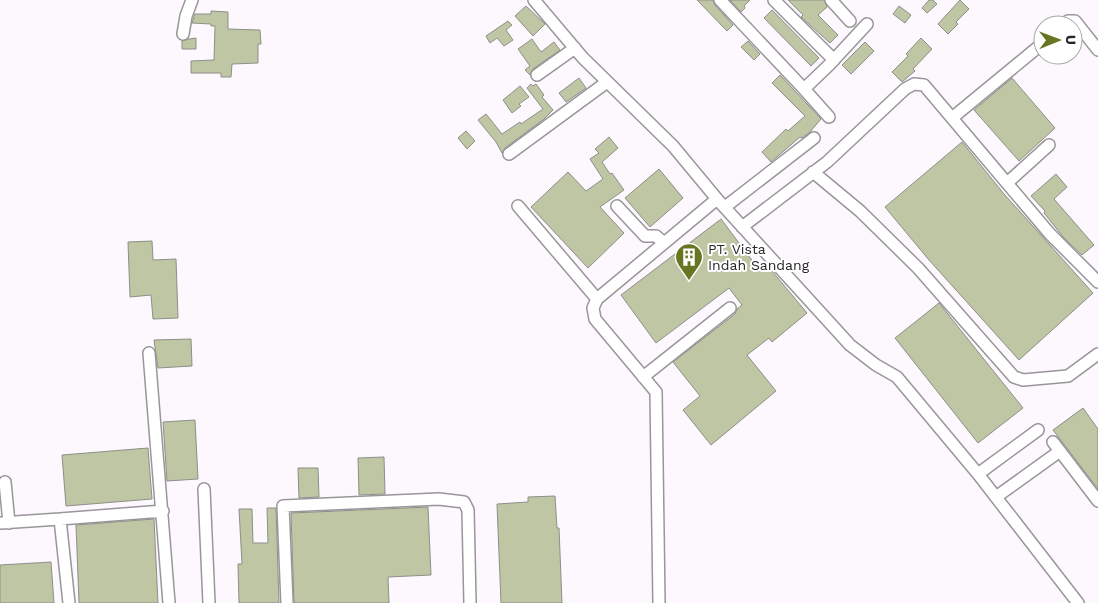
<svg xmlns="http://www.w3.org/2000/svg" width="1098" height="603" font-family="'Work Sans',sans-serif">
	<rect width="100%" height="100%" fill="#fcf8fd"/>
	<path fill="#bec6a3" stroke="#8d8f89" d="M697,0H713L715,5L733,25L727,31Z
		M730,0H750L744,6L745,8L741,12Z
		M788,0H824L827,7L818,15L838,35L830,43L801,17L803,15Z
		M929,0H933L937,4L927,13L922,8Z
		M960,0L969,9L956,22L958,24L948,34L938,24Z
		M526,6L545,24L533,36L515,16Z
		M899,6L911,15L905,23L893,14Z
		M772,10L819,58L811,66L764,18Z
		M211,11L228,12V29L260,30L261,44H258V63L232,64L231,77H221V73H191V61L214,60L215,26H211V24L192,23L195,14H211Z
		M508,21L512,25L506,30L513,40L504,46L497,38L490,43L486,36Z
		M196,38V49H182V41L189,39Z
		M921,38L932,49L913,69L915,71L902,82L892,72L908,56L906,54Z
		M532,39L541,52L554,42L560,50L533,69L530,75L525,70L530,66L518,49Z
		M748,41L760,54L754,60L741,47Z
		M865,42L874,51L851,74L842,65Z
		M780,75L821,119L810,132L802,138L800,137L771,162L762,152L786,129L788,131L805,116L772,83Z
		M579,78L586,88L566,102L559,93Z
		M1012,78L1055,128L1019,161L974,110Z
		M531,84L533,86L536,84L544,95L542,97L553,110L544,119L505,148L502,153L496,142L478,120L486,114L502,134L520,122L521,124L543,109L527,88Z
		M520,86L529,97L519,104L521,106L512,113L503,100Z
		M466,131L475,141L467,149L458,138Z
		M609,137L618,148L602,162L610,174L612,173L624,190L600,207L624,233L588,268L531,207L568,172L586,191L603,179L590,159L599,153L595,149Z
		M962,142L1004,194L1093,293L1019,360L929,260L885,207Z
		M659,169L683,198L650,227L625,198Z
		M1056,174L1067,187L1054,199L1094,245L1082,255L1064,238L1044,213L1045,211L1031,196Z
		M721,219L760,271L767,265L807,313L772,342L769,338L747,355L776,391L711,445L683,410L700,396L673,362L735,314L737,309L742,305L729,288L656,343L621,295Z
		M152,241L153,260L176,259L178,318L153,319L151,295L130,297L128,242Z
		M939,303L1023,408L978,443L895,338Z
		M191,339L192,366L158,368L154,340Z
		M1083,408L1098,429V489L1053,430Z
		M195,420L198,479L167,481L163,422Z
		M148,448L152,499L66,506L62,455Z
		M384,457L385,494L359,495L358,458Z
		M298,468H318L319,497L299,498Z
		M555,496L557,528H559L562,603H501L497,504L528,502V497Z
		M428,507L431,575L388,577L389,603H294L291,513Z
		M267,508H276L279,603H239L238,564H242L239,509H252L253,543H268Z
		M154,519L158,603H79L76,525Z
		M51,562L54,603H0V565Z"/>
	<g fill="none" stroke-linecap="round" stroke-linejoin="round">
		<g stroke="#99959a" stroke-width="14">
			<path id="minor" d="M534,0L583,58L673,146L717,199L850,345L876,365L897,377L978,474L1078,603
				M720,0L804,89L829,65L867,24
				M774,0L834,60
				M831,0L850,21
				M1063,25L1068,21H1075L1098,50
				M183,34L186,16L192,0
				M537,75L575,48
				M804,89L829,117
				M952,118L1043,43
				M509,154L607,82
				M813,172L860,211L918,268L1014,377L1023,380L1068,376L1098,354
				M1007,183L1049,145
				M518,206L597,299
				M617,206L645,236H656L664,243
				M725,207L814,138
				M742,227L827,162L905,89L914,84L924,85L1050,234L1098,282
				M149,353L169,603
				M643,377L730,308
				M1053,442L1098,501
				M978,474L1038,430
				M5,482L9,523
				M204,489L209,603
				M996,497L1060,451
				M0,523L60,519
				M69,603L60,519L163,511
				M287,603L283,506L439,499L464,502L468,510L470,603
				M659,603L656,392L595,319L593,308L597,299L717,199"/>
		</g>
		<use href="#minor" stroke="#fff" stroke-width="11"/>
	</g>
	<defs>
		<g id="building-pin" transform="scale(1.4375)"><path d="M0 17L-7.5 6A9.5 9.5 0 1 1 7.5 6Z" fill="#687622" stroke="#fff"/><path d="M-4-6H4V6H1V3H-1V6H-4ZM-2.5-4.3h1.7v1.8h-1.7ZM.8-4.3h1.7v1.8H.8ZM-2.5-1h1.7V.8h-1.7ZM.8-1h1.7V.8H.8Z" fill="#fff"/></g>
	</defs>
	<g fill-rule="evenodd">
		<use href="#building-pin" x="689" y="257"/>
	</g>
	<g text-anchor="middle" dominant-baseline="central" stroke-width="4" stroke-linejoin="round" paint-order="stroke">
		<g font-size="14" fill="#272527" stroke="#fff" text-anchor="start">
			<text x="708" y="249">PT. Vista<tspan x="708" dy="16">Indah Sandang</tspan></text>
		</g>
	</g>
	<g transform="translate(1058 40) rotate(89)"><circle r="24" fill="#ffffff" stroke="#a9a8a9"/>
	<path d="M0-4L9 19L0 12L-9 19Z" fill="#687622"/>
	<text y="-8" font-size="14" font-weight="bold" text-anchor="middle" fill="#272527">U</text>
	</g>
</svg>
